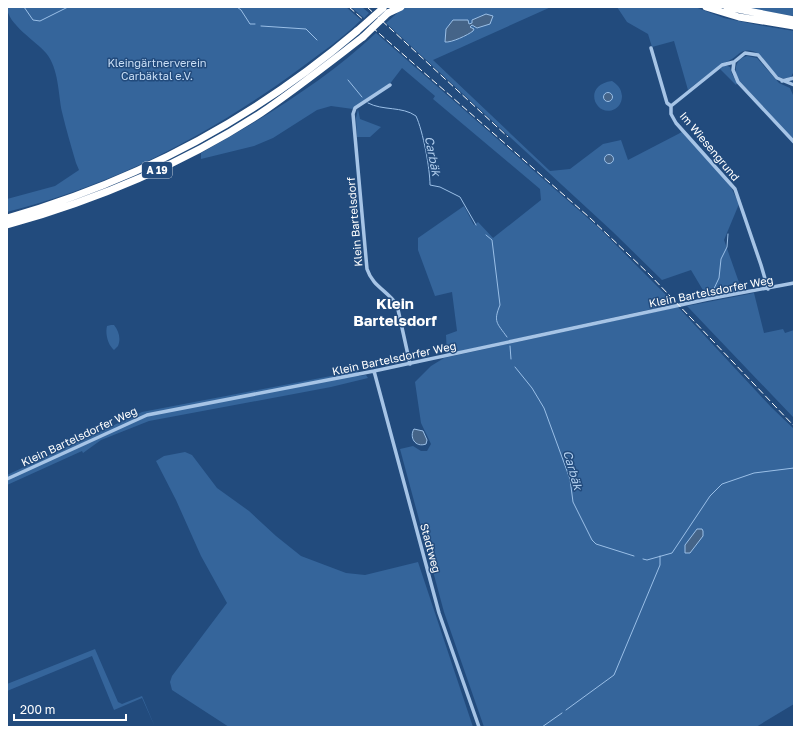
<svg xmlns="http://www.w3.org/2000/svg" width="801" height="734" font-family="'Golos Text',sans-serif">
	<rect width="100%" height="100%" fill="#224b7d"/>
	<path fill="#35659b" d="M7,7H346L361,20C343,38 322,52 302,67C213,133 115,185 7,212V199L55,186L79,170L76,163C71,146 66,129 62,112C58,93 59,69 46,53C36,41 7,24 7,7Z
		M351,7H362L369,13L364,18Z
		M404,7H551L433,60L550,171L570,169L603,144L621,140L628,160L682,132L729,183L739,204L724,240L742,291L707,297L691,270L662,280L613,232L386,23Z
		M617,7H695L724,18L758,25L794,31V71L791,77C768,86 769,46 744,51C739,52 736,57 732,59C716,67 702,79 688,90L674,41L652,47L648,34L627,22Z
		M740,7H794V16Z
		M376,33L598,227L675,304L447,354L446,335L457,331L452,292L435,296L418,250V238L464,206L474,225L478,222L493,238L541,200L540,189L433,99L435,96L402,68L389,85L353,109L331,106L317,110L273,138L254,146L201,159V153C262,119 325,81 376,33Z
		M747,56L757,58L779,83L790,88L793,95L794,141L737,78C734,68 736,59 747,56Z
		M725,65L730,67L732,74L737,83L736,85L720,69Z
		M612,81C618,85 621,88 622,96C622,101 620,106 615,109C596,119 581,85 612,81Z
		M358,109L360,119L381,127L370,137H357L356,118Z
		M754,293L764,333L783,329L785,333L794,330L793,417L687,306Z
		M678,307L771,407L794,429V704L756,727H484L444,612L400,449L413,446L421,451H427L431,444L421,423L415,382L431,366L444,358Z
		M111,325H114C119,331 121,339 118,346L114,350C108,345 105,334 107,326Z
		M357,371L359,376L366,375L368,378L331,387L149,421L101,440L83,453L82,451L7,485V475L142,412Z
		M185,452L192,455L217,488L249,511L276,536L301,556L346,573L365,575L418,562L473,727H229L172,690L170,682L172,676L227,603L201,556L176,500L156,461L164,456Z
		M95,649L118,702L122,704L142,696L155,727L142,698L114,710L92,656L7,691V684Z"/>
	<path fill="#456488" stroke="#9abfe7" d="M486,14L493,16L490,24L477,28L472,25L470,27L474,29L473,31C468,35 451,43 445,42L446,29L453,20H468L469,24L472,23V20Z
		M603.5 97a4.5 4.5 0 1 1 9 0a4.5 4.5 0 1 1-9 0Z
		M604.5 159a4.5 4.5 0 1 1 9 0a4.5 4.5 0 1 1-9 0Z
		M414,429L423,431L427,440L426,444C415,448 409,437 414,429Z
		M697,529H702L703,531V536L690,553H685V545Z"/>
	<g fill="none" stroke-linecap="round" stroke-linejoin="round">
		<path stroke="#9abfe7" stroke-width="1" d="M24,7L33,20L40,21L68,7
			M237,7L241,10L250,24H255
			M261,26L306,29L317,40
			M348,80L362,97
			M368,103C383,111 402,106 416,116C423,131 430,169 430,185L440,187L460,197L476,225
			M486,235L492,240L500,305C493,322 497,323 507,337
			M711,295L719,278L721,259L727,247L728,234
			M510,346L511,359
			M515,367L532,388L544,408L570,479L573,502L592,540L596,544L634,556
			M643,559L647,560L672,553L710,496L722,484L754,473L794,468
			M566,710L614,675L660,565V556
			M542,727L562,713"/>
		<path stroke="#a6c4e6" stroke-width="3.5" d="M651,48L667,103L671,106V114L676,123L735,189L761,265L768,289
			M782,81L794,78
			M390,85L355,108L353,114L367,269C373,287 387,290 397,305L410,364
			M794,85L777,78L758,55L745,53L734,62L733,70L738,82L794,142
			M671,106L722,65L734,62
			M374,371L439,613L479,727
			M7,479L147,415L374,371L708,299L794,283"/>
		<path stroke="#fff" stroke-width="7" d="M706,7L739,17L794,26
			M727,7L794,20
			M388,13L401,7
			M7,218C137,181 255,118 357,31
			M7,225C96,200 183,164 261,113C296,89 329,63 363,37"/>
		<path stroke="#fff" stroke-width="1" stroke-dasharray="7 3" stroke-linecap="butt" d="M349,7L589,217L649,274L794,426
			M367,7L508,137"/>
		<path stroke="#fff" stroke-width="7" d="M357,31L383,8
			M363,37L388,13"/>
	</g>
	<g text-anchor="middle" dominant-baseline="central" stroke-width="3" stroke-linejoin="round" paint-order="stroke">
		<rect fill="#224b7d" stroke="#bdc9d8" stroke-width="1" x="142" y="162" width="30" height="16" rx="3"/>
		<g font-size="10" font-weight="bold" fill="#fff">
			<text x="157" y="170">A 19</text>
		</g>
		<g font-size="11" fill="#c9def5" stroke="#224b7d">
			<text x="157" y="62">Kleingärtnerverein<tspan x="157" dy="13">Carbäktal e.V.</tspan></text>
		</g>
		<g font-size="11" fill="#fff" stroke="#224b7d">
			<text transform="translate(710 146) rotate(50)">Im Wiesengrund</text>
			<text transform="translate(354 222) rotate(-95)">Klein Bartelsdorf</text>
			<text transform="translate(711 291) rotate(-11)">Klein Bartelsdorfer Weg</text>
			<text transform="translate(394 358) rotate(-12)">Klein Bartelsdorfer Weg</text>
			<text transform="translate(79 436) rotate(-25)">Klein Bartelsdorfer Weg</text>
			<text transform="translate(431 548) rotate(75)">Stadtweg</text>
		</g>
		<g font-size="12" font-style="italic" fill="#b1ceee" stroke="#224b7d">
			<text transform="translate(433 156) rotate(79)">Carbäk</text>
			<text transform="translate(573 470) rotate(74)">Carbäk</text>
		</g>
		<g font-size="15" font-weight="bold" fill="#fff" stroke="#224b7d">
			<text x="395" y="303">Klein<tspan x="395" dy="17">Bartelsdorf</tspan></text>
		</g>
	</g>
	<rect width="801" height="734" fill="none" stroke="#ffffff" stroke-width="16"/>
	<path d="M14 714v6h112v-6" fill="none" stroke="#ffffff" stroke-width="2"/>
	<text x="20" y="714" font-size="12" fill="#ffffff" stroke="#224b7d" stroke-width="3" paint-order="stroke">200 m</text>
</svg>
